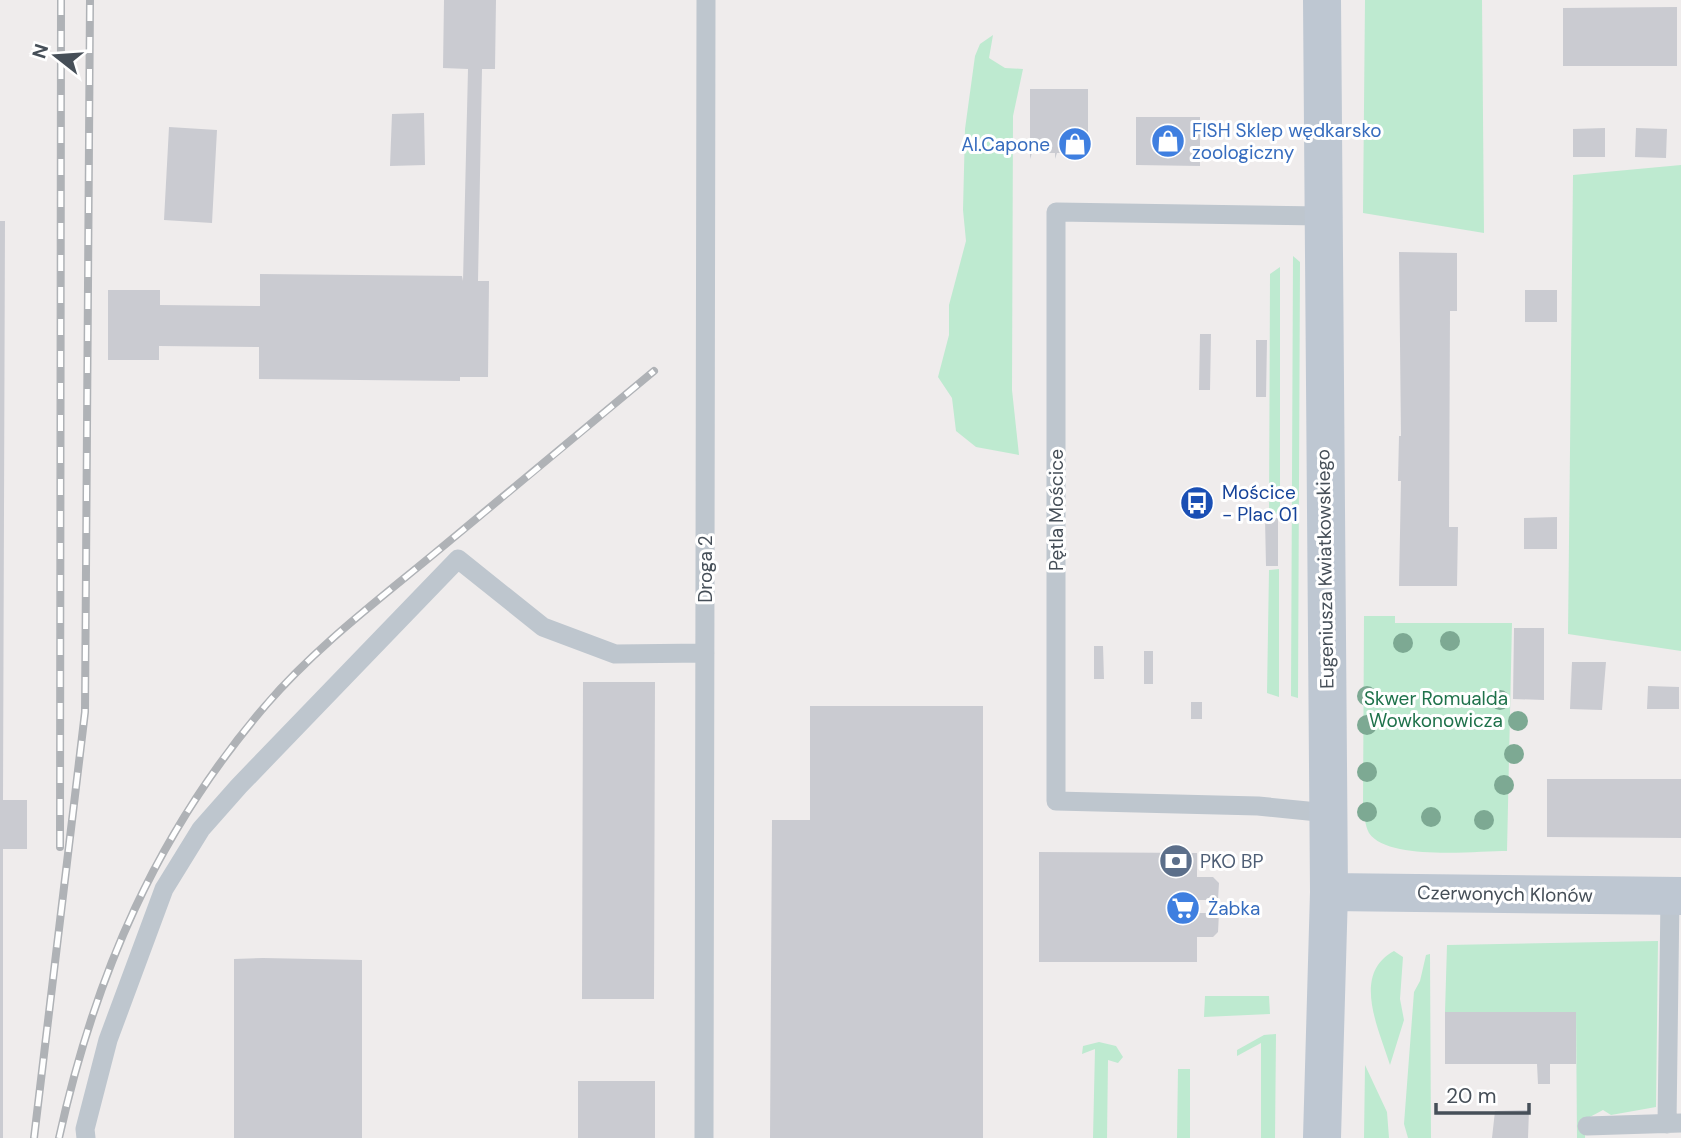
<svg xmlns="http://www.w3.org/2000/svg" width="1681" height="1138" font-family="'DM Sans',sans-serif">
	<rect width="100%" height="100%" fill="#efecec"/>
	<path fill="#beead0" d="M1365,0H1482L1484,233L1363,213Z
		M993,35L989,58L1005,68L1023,69L1013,116L1012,390L1019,455L976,447L956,431L952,398L938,377L949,335V305L966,241L963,210L965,129L975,56L980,44Z
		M1681,165V651L1568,634L1573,175Z
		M1293,256L1300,262L1298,698L1291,696Z
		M1280,267V514H1269L1270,274Z
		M1279,569V697L1267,693L1269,570Z
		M1364,616H1395V623H1512L1507,851C1475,851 1388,861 1369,833C1365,825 1364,815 1363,806Z
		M1658,941L1656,1107L1611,1115L1603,1110L1586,1119L1585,1138H1577L1576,1012H1445L1447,945Z
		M1394,951L1403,957L1400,999L1404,1020L1390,1065C1379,1029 1351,974 1394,951Z
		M1430,954L1431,1138H1408L1404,1124L1414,992L1420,981L1426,955Z
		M1205,996H1269L1270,1014L1204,1017Z
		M1276,1034L1275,1138H1261V1043L1237,1056V1050L1264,1035Z
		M1099,1042L1116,1046L1123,1057L1118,1063L1108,1060L1107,1138H1093L1095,1049L1082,1054L1083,1046Z
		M1365,1065L1387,1112L1389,1138H1364Z
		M1178,1069H1190V1138H1177Z"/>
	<path fill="#cacbd1" d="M444,0H496L495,69H482L478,281H489L488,377H460V381L259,379V347L159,346V360H108V290H160V305L260,306V274L462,276L463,281L468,69L443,68Z
		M1677,7V66H1563V8Z
		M1030,89H1088V153H1057L1055,159V153H1032L1030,159Z
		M424,113L425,165L390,166L392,114Z
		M1136,117H1200V166L1136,165Z
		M169,127L217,130L212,223L164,220Z
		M1605,128V157H1573V129Z
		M1636,128L1667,129L1666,158L1635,157Z
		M0,221H5L3,800H27V849H3V1138H0Z
		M1399,252L1457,253V311H1450L1449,527H1458L1457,586H1399L1401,481H1398L1399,436H1401Z
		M1525,290H1557V322H1525Z
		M1200,334H1211L1210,390H1199Z
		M1256,340H1267L1266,397H1256Z
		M1557,517V549H1524V518Z
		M1265,518H1278V566H1266Z
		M1514,628H1544V700L1513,699Z
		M1094,646H1103L1104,679H1094Z
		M1144,651H1153V684H1144Z
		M1572,662H1606L1602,710L1570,709Z
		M583,682H655L654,999H582Z
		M1648,686L1679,687V709H1647Z
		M1191,702H1202V719H1191Z
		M810,706H983V1138H770L772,820H810Z
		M1547,779H1681V838L1547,837Z
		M1039,852L1197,853V877H1213L1219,883L1218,900H1197V913H1219L1218,932L1213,937H1197V962H1039Z
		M263,958L362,960V1138H234V959Z
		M1445,1012H1576V1064H1550V1084H1538L1537,1064H1445Z
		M578,1081H655V1138H578Z
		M1529,1110L1528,1138H1492L1495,1111Z"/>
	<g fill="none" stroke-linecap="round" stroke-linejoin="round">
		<path stroke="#bec6ce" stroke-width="19" d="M1321,216L1056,212V801L1258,806L1328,813
			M1667,1124L1670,896
			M1587,1126L1681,1123
			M86,1138L85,1129L108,1040L164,889L201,829L239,786L458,559L543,627L615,654L705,653
			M704,1138L706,0"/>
		<path stroke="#bec7d2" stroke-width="38" d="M1322,0L1329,892L1322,1138
			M1329,892L1681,896"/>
		<g stroke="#afb2b6" stroke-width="8">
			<path id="rail" d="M60,847L61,0
				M34,1138L85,712L90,0
				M59,1138C95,975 157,832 266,705C315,648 377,601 435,553C508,493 581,432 654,371"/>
		</g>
		<use href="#rail" stroke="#fff" stroke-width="5" stroke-dasharray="16" stroke-linecap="butt"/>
	</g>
	<g fill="#7da993">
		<circle cx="1450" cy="641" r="10"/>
		<circle cx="1403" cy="643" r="10"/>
		<circle cx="1367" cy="696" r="10"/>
		<circle cx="1500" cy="700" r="10"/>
		<circle cx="1518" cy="721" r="10"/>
		<circle cx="1367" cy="725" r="10"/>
		<circle cx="1514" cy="754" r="10"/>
		<circle cx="1367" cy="772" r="10"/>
		<circle cx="1504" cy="785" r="10"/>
		<circle cx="1367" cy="812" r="10"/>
		<circle cx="1431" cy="817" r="10"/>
		<circle cx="1484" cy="820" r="10"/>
	</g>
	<defs>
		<g id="shop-disc" transform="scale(1.75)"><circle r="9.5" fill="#3f7fe0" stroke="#fff"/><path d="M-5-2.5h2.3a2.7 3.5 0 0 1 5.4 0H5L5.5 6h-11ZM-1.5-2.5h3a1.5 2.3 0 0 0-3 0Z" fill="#fff"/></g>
		<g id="bus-disc" transform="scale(1.75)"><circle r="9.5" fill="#1a4fb4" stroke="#fff"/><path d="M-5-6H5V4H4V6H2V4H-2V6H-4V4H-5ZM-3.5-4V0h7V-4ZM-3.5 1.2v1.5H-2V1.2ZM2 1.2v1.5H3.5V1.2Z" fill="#fff"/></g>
		<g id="bank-disc" transform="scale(1.75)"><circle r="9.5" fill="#5c6f8a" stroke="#fff"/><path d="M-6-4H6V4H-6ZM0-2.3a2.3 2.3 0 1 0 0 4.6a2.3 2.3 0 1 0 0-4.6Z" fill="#fff"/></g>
		<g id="supermarket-disc" transform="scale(1.75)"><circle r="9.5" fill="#3f7fe0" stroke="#fff"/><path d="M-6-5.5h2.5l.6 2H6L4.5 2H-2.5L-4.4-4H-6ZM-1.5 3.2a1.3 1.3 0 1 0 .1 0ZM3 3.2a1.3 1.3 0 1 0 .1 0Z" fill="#fff"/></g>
	</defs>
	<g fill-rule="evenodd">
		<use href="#shop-disc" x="1168" y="141"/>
		<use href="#shop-disc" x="1075" y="144"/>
		<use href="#bus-disc" x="1197" y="503"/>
		<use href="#bank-disc" x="1176" y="861"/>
		<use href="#supermarket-disc" x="1183" y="908"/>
	</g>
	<g text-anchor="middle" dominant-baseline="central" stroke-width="6" stroke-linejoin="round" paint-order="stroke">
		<g font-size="19" fill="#366cbe" stroke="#fff" text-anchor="start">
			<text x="1192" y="130">FISH Sklep wędkarsko<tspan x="1192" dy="22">zoologiczny</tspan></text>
			<text x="1050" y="144" text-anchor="end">Al.Capone</text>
			<text x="1208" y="908">Żabka</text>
		</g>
		<g font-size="19" fill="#164399" stroke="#fff" text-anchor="start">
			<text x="1222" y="492">Mościce<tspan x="1222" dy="22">- Plac 01</tspan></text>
		</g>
		<g font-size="19" fill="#464f58" stroke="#fff">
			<text transform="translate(1056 510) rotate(-90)">Pętla Mościce</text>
			<text transform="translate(705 569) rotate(-90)">Droga 2</text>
			<text transform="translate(1325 569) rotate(-91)">Eugeniusza Kwiatkowskiego</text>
			<text transform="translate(1505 894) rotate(1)">Czerwonych Klonów</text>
		</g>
		<g font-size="19" fill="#1f724b" stroke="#fff">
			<text x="1436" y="698">Skwer Romualda<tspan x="1436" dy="22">Wowkonowicza</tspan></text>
		</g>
		<g font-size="19" fill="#4e5e75" stroke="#fff" text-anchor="start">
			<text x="1200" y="861">PKO BP</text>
		</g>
	</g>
	<g transform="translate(56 56) rotate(287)" stroke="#ffffff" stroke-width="5" paint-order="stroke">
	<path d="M0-5L12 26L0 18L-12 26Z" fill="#464f58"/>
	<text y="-10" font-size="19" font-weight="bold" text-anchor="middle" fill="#464f58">N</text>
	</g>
	<path d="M1436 1103v10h93v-10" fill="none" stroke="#464f58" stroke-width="3.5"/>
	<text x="1446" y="1103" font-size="21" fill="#464f58" stroke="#ffffff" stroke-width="5" paint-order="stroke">20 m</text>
</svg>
